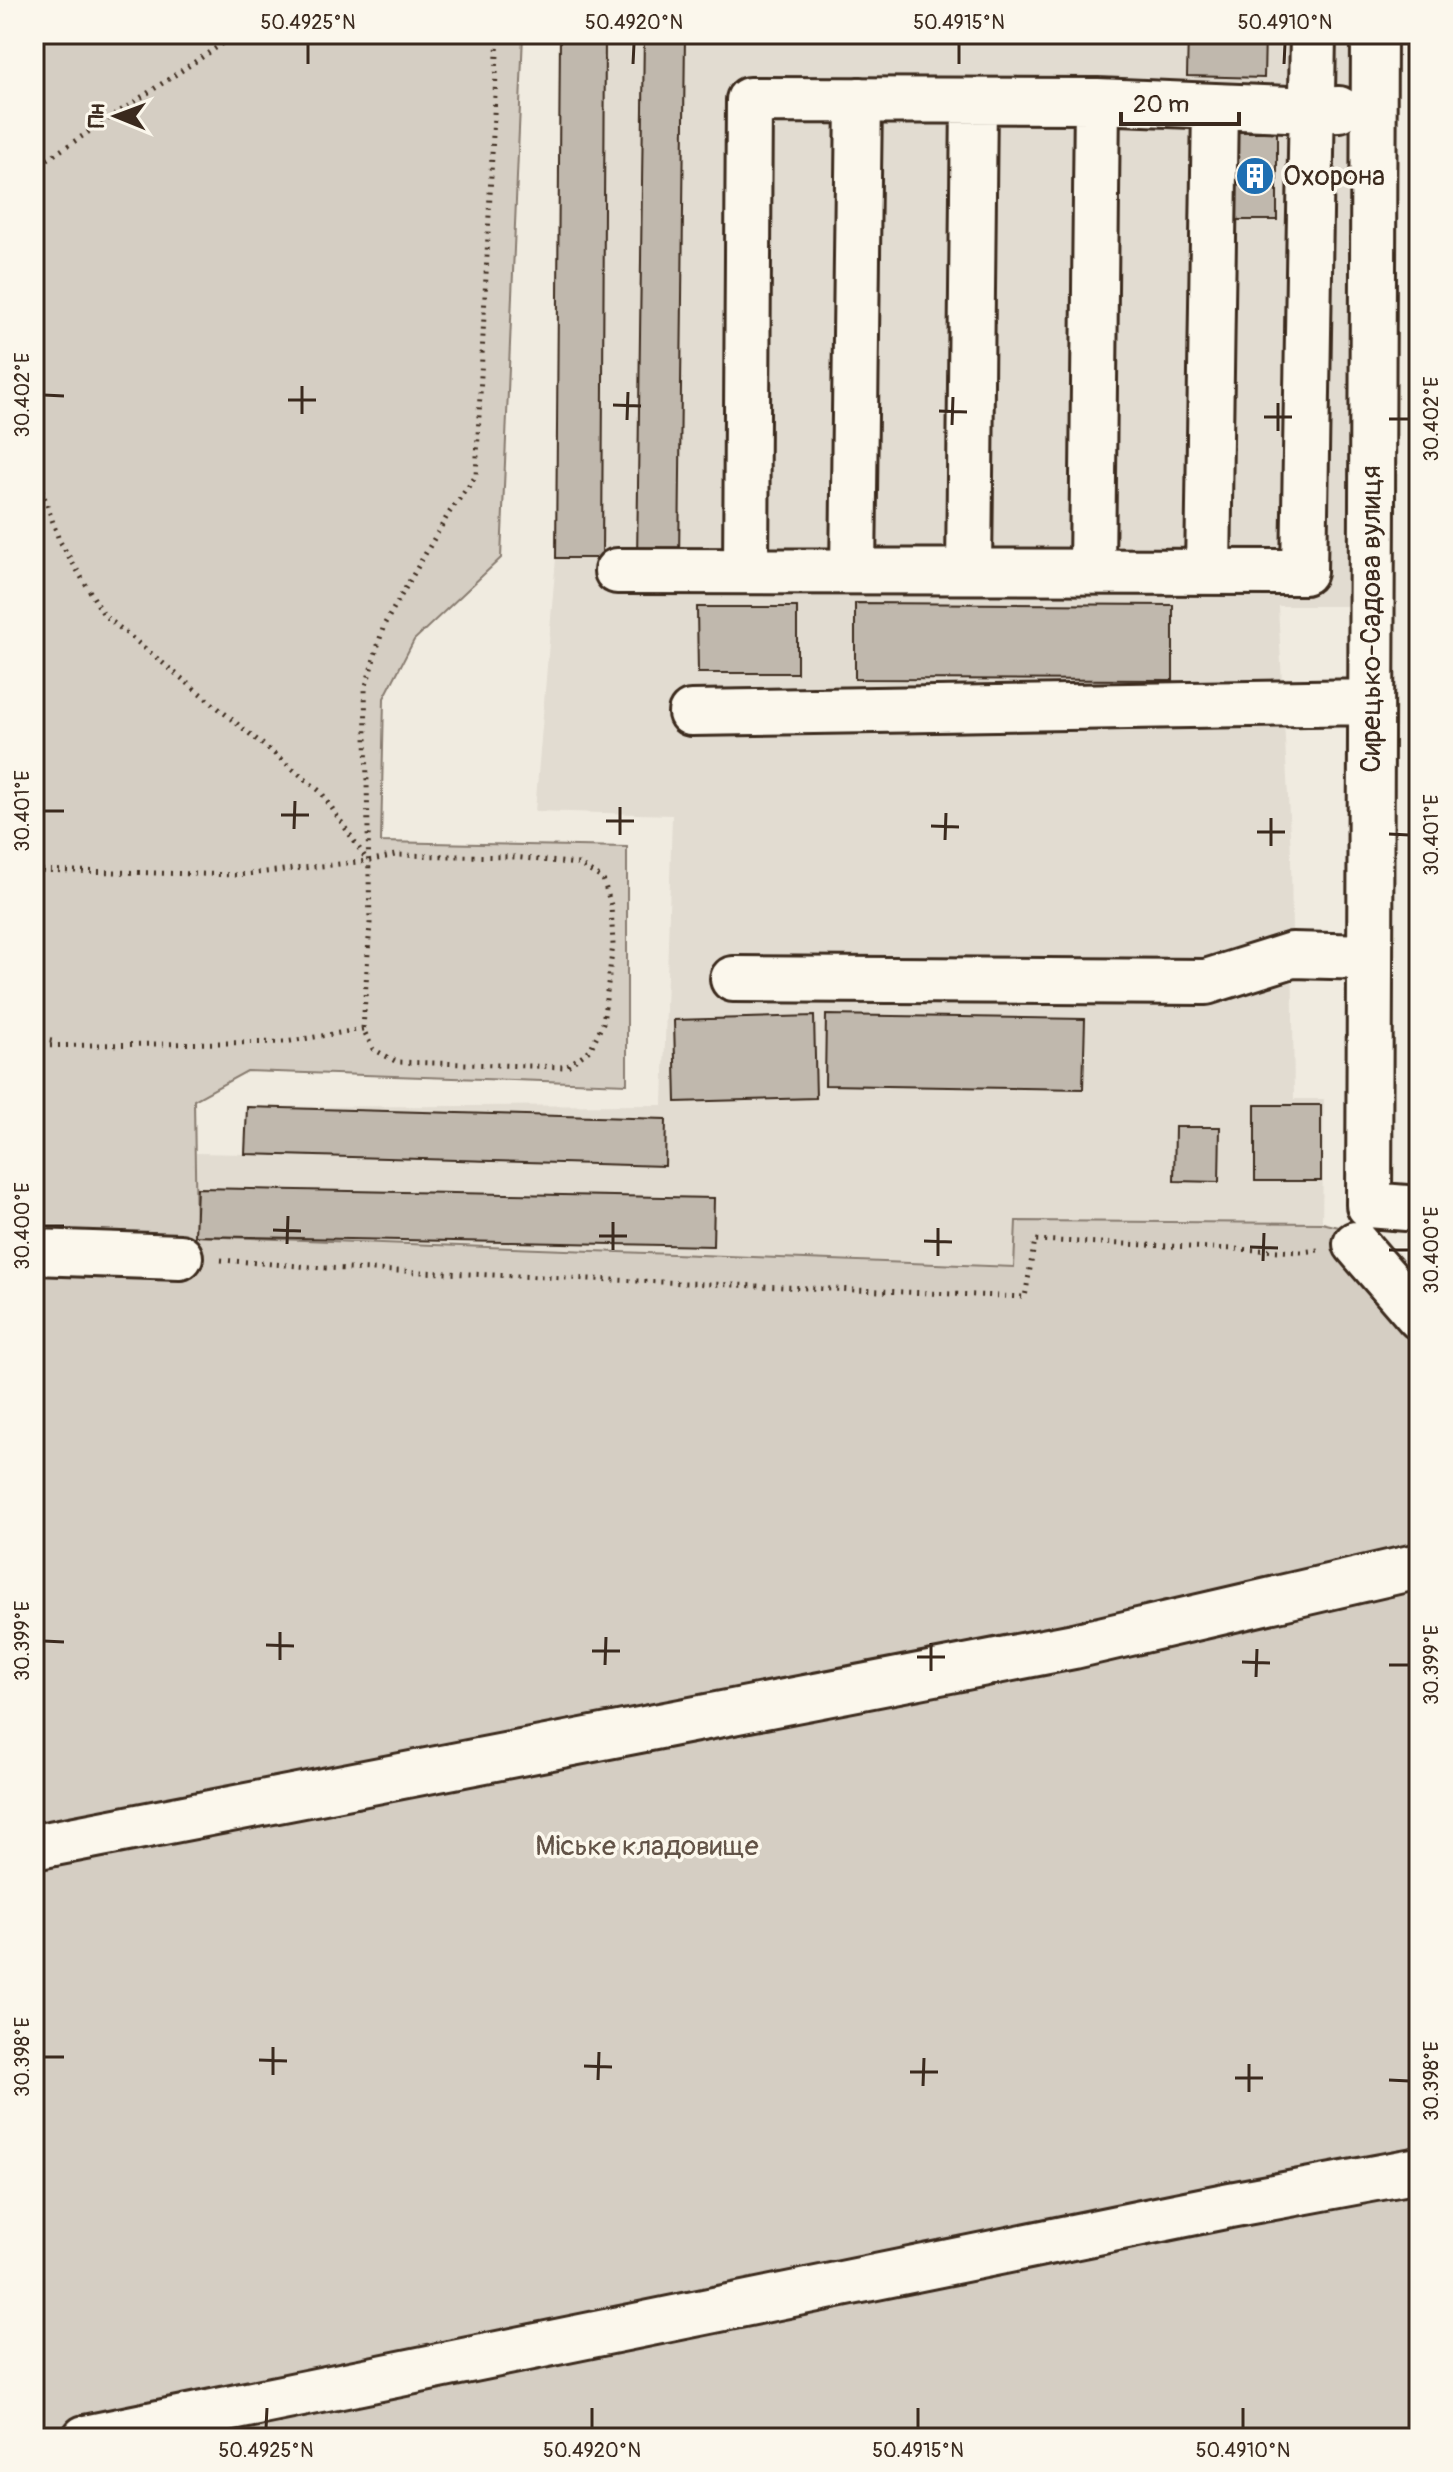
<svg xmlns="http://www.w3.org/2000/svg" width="1453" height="2472" font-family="Pangolin,sans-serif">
	<rect width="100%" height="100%" fill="#f0ebe0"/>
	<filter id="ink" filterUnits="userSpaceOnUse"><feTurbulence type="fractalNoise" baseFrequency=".0125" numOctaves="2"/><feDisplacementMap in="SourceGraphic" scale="16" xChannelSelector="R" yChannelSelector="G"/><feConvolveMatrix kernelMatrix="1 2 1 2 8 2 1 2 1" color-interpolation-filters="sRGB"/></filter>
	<g filter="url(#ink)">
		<path fill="#e2dcd1" d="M560,34H1357L1349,606H1278L1291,854L1294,1099H1324L1322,1223L1017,1221L1015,1267L195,1236L196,1153L245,1154L247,1107L663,1105L672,815L535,811L556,558Z"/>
		<path fill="#d5cec3" stroke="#887c70" stroke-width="2" d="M34,34H523L501,558L414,640L384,698L381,842L627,847V1084L247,1071L194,1100L196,1236L1014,1267L1016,1221L1322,1223L1360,1232L1419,1293V2438H34Z"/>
		<path fill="#c0b8ad" stroke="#3b2a1e" stroke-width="2" d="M560,34H605L602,558H556Z
			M644,34H685L679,562L637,561Z
			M1188,34H1265L1264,78L1187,76Z
			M1234,132H1277V220H1233Z
			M855,603L1173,605V680L855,679Z
			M697,607H797V673H698Z
			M826,1015L1085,1019L1083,1089L825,1085Z
			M814,1016L816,1098L676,1102L674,1020Z
			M1255,1105H1321V1181H1255Z
			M247,1107L666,1119L665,1166L245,1154Z
			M1175,1127H1220L1219,1182L1174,1181Z
			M197,1188L714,1198L713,1246L195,1236Z"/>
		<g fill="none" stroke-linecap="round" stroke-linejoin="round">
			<g stroke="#3b2a1e" stroke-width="50">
				<path id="minor" d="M1374,34L1369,1205L1419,1209
					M617,571L1304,572L1313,34
					M746,571L749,100L1097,101L1312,110L1339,109
					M853,571L859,100
					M969,571L974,101
					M1092,571L1097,101
					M1208,571L1215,106
					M691,713L1371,702
					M733,979L1206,982L1292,955L1370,957
					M1356,1244L1419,1317
					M34,1252L180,1257
					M34,1847L1074,1646L1419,1566
					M85,2438L1230,2205L1419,2170"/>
			</g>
			<path stroke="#3b2a1e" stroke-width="5" stroke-dasharray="2 6" stroke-linecap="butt" d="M34,168L237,34
				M34,467L59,540L104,615L321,792L367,860
				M34,870L238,875L368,861L395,855L514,857L578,864L603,879L611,905L613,945L603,1023L590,1050L566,1067L397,1062L373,1049L363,1029L370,923L365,689L384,625L449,513L476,476L498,34
				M34,1038L57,1042
				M34,1046L285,1042L363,1029
				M221,1260L324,1268L1025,1297L1035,1240L1302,1252L1318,1250"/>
			<use href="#minor" stroke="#fbf7ec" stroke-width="44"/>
		</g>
	</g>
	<path fill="none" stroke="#3b2a1e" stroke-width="3" d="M308,64V44M633,64L634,44M959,64V44M1284,64L1285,44M44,395L64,396M288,400H316M613,405L641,406M939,411L967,412M302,414V386M1264,417H1292M1389,419H1409M627,420L628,392M952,425L953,397M1278,431V403M44,811H64M281,815H309M606,821H634M931,826L959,827M294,829L295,801M1257,832H1285M1389,834L1409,835M620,835V807M945,840L946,813M1271,846V818M44,1226H64M273,1230L301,1231M599,1236H627M924,1241L952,1242M287,1244L288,1216M1250,1247L1278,1248M613,1250V1222M1389,1250H1409M938,1256V1228M1263,1261L1264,1233M44,1641L64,1642M266,1645L294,1646M592,1651H620M917,1657H945M280,1660V1632M1242,1662L1270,1663M605,1665L606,1637M1389,1665H1409M931,1671V1643M1256,1677L1257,1649M44,2057H64M259,2060L287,2061M584,2066L612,2067M910,2072H938M273,2075V2047M1235,2078H1263M598,2080L599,2052M1389,2080L1409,2081M923,2086L924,2058M1249,2092V2064M266,2428L267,2408M592,2428V2408M918,2428V2408M1243,2428V2408"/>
	<defs>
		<g id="building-disc" transform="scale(2)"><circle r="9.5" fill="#1f6fb2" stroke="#fbf7ec"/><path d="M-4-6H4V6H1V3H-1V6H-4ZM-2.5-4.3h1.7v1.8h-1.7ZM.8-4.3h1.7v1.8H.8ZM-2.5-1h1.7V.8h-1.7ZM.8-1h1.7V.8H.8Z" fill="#fff"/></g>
	</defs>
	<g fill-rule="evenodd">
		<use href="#building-disc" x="1255" y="176"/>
	</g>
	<g text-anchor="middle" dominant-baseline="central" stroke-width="7" stroke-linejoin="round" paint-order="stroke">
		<g font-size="28" fill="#3b2a1e" stroke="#fbf7ec" text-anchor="start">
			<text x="1283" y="176">Охорона</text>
		</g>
		<g font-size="28" fill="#3b2a1e" stroke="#fbf7ec">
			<text transform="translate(1371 619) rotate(-90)">Сирецько-Садова вулиця</text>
		</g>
		<g font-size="28" fill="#625347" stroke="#fbf7ec">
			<text x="647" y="1846">Міське кладовище</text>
		</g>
	</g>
	<rect width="1453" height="2472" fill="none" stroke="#fbf7ec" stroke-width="88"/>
	<g transform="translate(116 116) rotate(271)" stroke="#fbf7ec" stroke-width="6" paint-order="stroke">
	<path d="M0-6L14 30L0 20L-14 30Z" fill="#3b2a1e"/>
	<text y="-12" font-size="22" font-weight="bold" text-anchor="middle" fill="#3b2a1e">Пн</text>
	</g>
	<path d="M1121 112v12h118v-12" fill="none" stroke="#3b2a1e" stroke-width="4"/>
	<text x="1133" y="112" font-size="24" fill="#3b2a1e" stroke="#fbf7ec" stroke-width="6" paint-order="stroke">20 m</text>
	<rect x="44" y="44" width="1365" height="2384" fill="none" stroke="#3b2a1e" stroke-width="3"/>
	<g font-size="20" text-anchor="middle" fill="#3b2a1e">
		<text x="308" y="29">50.4925°N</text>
		<text x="634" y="29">50.4920°N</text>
		<text x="959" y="29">50.4915°N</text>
		<text x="1285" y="29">50.4910°N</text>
		<text transform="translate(22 395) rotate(-90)" y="7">30.402°E</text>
		<text transform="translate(1431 419) rotate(-90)" y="7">30.402°E</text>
		<text transform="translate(22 811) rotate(-90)" y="7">30.401°E</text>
		<text transform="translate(1431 835) rotate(-90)" y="7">30.401°E</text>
		<text transform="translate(22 1226) rotate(-90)" y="7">30.400°E</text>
		<text transform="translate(1431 1250) rotate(-90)" y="7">30.400°E</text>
		<text transform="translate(22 1641) rotate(-90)" y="7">30.399°E</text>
		<text transform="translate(1431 1665) rotate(-90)" y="7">30.399°E</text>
		<text transform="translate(22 2057) rotate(-90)" y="7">30.398°E</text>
		<text transform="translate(1431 2081) rotate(-90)" y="7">30.398°E</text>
		<text x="266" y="2457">50.4925°N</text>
		<text x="592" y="2457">50.4920°N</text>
		<text x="918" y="2457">50.4915°N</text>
		<text x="1243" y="2457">50.4910°N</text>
	</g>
</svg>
